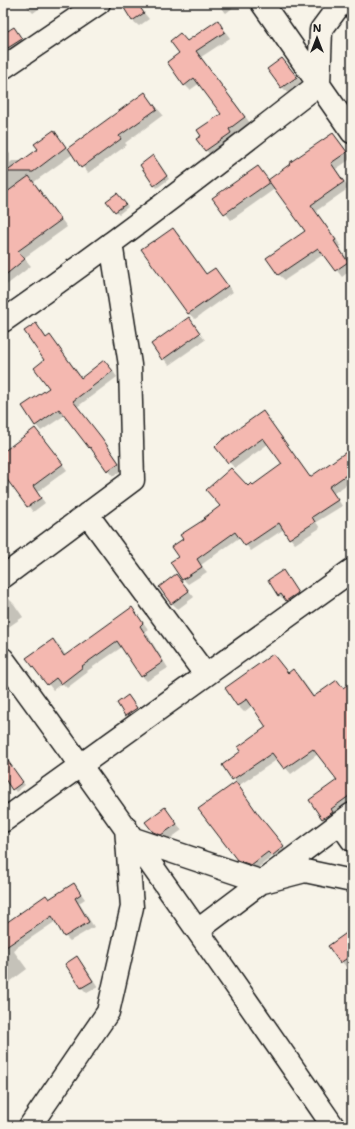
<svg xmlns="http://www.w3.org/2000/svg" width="355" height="1129" font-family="'Shantell Sans',sans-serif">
	<rect width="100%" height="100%" fill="#f7f3e8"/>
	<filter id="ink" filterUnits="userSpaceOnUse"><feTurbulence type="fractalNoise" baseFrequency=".025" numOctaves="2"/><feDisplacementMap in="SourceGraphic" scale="8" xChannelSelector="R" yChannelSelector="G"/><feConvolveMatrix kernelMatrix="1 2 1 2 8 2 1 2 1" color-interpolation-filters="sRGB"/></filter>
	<g filter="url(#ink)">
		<path fill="#0003" d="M24,3H47L33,13Z
			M132,3H136L149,19L139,26L133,21L125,8Z
			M217,3H239L226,13Z
			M218,22L230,38L201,57L250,123L233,135L236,139L211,156L206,150L223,114L200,83L190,90L185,85L181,53L180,34L187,41Z
			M14,28L19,34L27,46L3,56V35Z
			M282,59L302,83L288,93L282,87Z
			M145,94L163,115L125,143L127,145L88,173L73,154L34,182L67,227L24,258L31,266L4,287L3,286V147L10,154V163L12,161H22L39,149L54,131L68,149Z
			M333,134L339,140L352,158L336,169L349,188L316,211L341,246L339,247L352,266V269L342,277L324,254L285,280L279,275L268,258L307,231L276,188L231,220L214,198L258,167L269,180Z
			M156,159L169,179L157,188L155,185Z
			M120,197L128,207L119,214L116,211Z
			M173,229L179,235L207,275L215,270L233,292L195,319L189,314L143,249L154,243Z
			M189,319L205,340L169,365L152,345Z
			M36,324L47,338L55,342L82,378L110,367L117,377L77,407L107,445L124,469L113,476L65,415L41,431L36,425L51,389L46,360Z
			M268,418L311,478L352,452V481L334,493L342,506L316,522L320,528L295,544L290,538L284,529L251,551L240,537L201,565L207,572L188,584L183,579L179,557L184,540L248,487L253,486L283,464L268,444L235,468L229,462Z
			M35,429L67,470L37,492L45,503L33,512L11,483L3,489V453Z
			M285,574L300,596L289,603L284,597L282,598L279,595Z
			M176,575L194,597L178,609L172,603Z
			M8,598L14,604L23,617L7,628L3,624V601Z
			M137,614L148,629L145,631L168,668L147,681L142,676L122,647L87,671L88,672L67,688L62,683L53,690L28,658L53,640L59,645L66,656Z
			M273,656L289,674L293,671L299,676L352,748V804L328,824L323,819L310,801L338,780L318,754L291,774L278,759L238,786L263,820L288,852L277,860L273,856L256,869L243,865L238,860L200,809L237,783L224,765L242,751L268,728L253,705L244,712L238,706L227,689Z
			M131,699L139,711L129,718L126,715Z
			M3,755L25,785L16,792L3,775Z
			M165,809L182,830L168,840L160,838L154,831Z
			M74,884L85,899L79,903L94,927L70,941L65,936L56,921L13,950L27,969L3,987V921L5,924L46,896L50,900Z
			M352,930V965L347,968L329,946Z
			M76,957L82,963L98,987L87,993L81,987Z"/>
		<path fill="#f4b8b0" stroke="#1c1c1c" d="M130,3H137L144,13L132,21L124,8Z
			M218,20L225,32L196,51L245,117L229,129L231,133L205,151L196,139L201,136L197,130L221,114L194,78L184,86L167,62L179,53L170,41L180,33L187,41Z
			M14,27L22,39L3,51V34Z
			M282,58L297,77L281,88L267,69Z
			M145,92L157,109L119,136L121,139L81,168L68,148Z
			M54,130L66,147L33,172H6L38,149L34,144Z
			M333,133L347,152L331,163L344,182L311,205L336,240L334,241L348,262L335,271L318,248L278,275L266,258L305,231L268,180L290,164L289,163Z
			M153,155L167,176L154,186L140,165Z
			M258,166L270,182L224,214L212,198Z
			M29,176L61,220L18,251L25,259L3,277V195Z
			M117,193L126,204L115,212L106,201Z
			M173,228L206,274L215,268L228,286L188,314L141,249L153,241V242Z
			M189,317L200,333L162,360L151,344Z
			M36,323L46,338L50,335L81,378L104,360L113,371L73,401L102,438L119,463L107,471L90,447L89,448L59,409L35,426L22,406L49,388L34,368L44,360L24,331Z
			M263,411L310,477L352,448V471L329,487L338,500L312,517L315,522L289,539L279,523L245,546L235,532L197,559L202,567L182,580L170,562L178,557L171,547L183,539L180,535L205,519L204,518L220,506L206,490L231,468L248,486L251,483L253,485L282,464L263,438L228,463L215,447L222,440Z
			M35,428L63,464L33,486L41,498L27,507L3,474V452Z
			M283,570L298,593L286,601L281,594L278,596L268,580Z
			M176,574L189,591L171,604L159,587Z
			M132,607L143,623L140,626L163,662L141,677L117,641L82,666L83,667L61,684L56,678L47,685L26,658L53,639L64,656Z
			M273,654L288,673L293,669L313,697L337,680L343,688L352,681V799L349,796L331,809L333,812L322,819L309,800L337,780L313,749L284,769L272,753L232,780L222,765L241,751L238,747L266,727L247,699L237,706L225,688Z
			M128,695L137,708L125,716L117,703Z
			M3,754L23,782L12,790L3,776Z
			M236,782L258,814L284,846L272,856L268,852L251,865L237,860L198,809Z
			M165,807L177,824L161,835L153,832L145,822Z
			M74,883L81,894L75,898L89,922L64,937L52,916L3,949V925L46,895L49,899Z
			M352,929V955L340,963L328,946Z
			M77,956L93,981L81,988L65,964Z"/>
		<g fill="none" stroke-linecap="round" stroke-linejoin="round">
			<g stroke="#1c1c1c" stroke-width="25">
				<path id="minor" d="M262,3L352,132
					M3,68L99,3
					M3,321C111,246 215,165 319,84L321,30L341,3
					M87,514L205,674
					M3,577L133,480L130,365L111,243
					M3,659C116,812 225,969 333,1126
					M3,821L352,570
					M340,823L352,840
					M134,839L263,882L305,871L352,881
					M198,930L352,814
					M30,1126L108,1012L132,907L126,828"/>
			</g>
			<use href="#minor" stroke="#f7f3e8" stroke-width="22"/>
		</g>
	</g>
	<rect width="355" height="1129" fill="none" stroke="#f7f3e8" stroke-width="16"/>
	<rect x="8" y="8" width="339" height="1113" fill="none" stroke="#1c1c1c" stroke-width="1.5" filter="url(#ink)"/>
	<g transform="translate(317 38)" stroke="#f7f3e8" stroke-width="3" paint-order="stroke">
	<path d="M0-3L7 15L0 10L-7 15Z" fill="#1c1c1c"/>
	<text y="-6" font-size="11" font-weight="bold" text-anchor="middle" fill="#1c1c1c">N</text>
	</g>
</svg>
